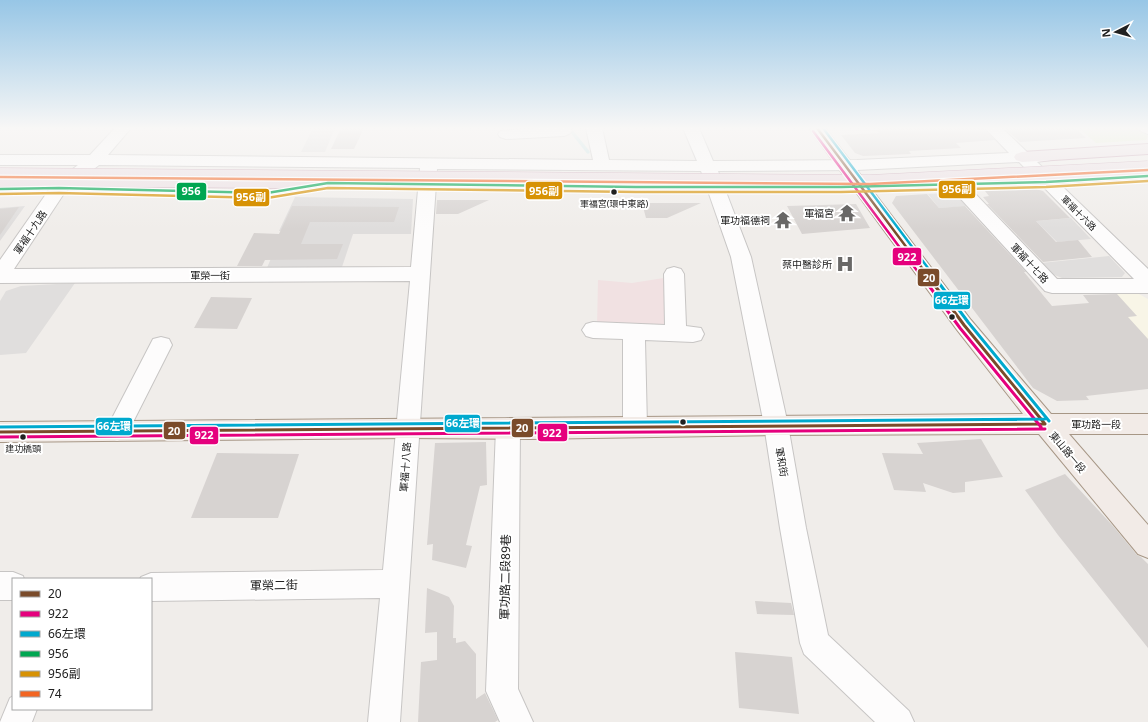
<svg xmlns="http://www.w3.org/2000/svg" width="1148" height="722" font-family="'Noto Sans','Noto Sans TC',sans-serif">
	<rect width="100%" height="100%" fill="#f0edea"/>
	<path fill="#dfdddc" d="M295,197L413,199L411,234H353L341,270H266L283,231H279Z
		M25,206L0,241V208Z"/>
	<path fill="#f1e1e2" d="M670,277L671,331L597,327L598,280L632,283Z"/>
	<path fill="#f8f5e7" d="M1117,294H1139L1148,299V385L1104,319Z"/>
	<path fill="#e1ecca" d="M1079,128H1138L1148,136L1146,140L1096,143Z"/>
	<path fill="#e0dedd" d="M313,128H335L325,152H301Z
		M952,193L959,195L969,206L939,208L928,194Z
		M1071,218L1091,239L1057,242L1036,221Z
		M1109,256L1125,273L1122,277L1062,278L1052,274L1041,263Z
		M75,283L26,353L0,355V301L6,291L21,286Z"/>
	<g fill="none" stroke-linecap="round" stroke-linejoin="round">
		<path stroke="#bee0e2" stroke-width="3.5" d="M569,128L588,152"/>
	</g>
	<path fill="#d7d3d1" d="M341,128H364L354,149H331Z
		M876,128H984L995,140L956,143L961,148L909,151L911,154L863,156L855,153L841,135L879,133Z
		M1004,128H1075L1086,138L1020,142Z
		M1032,188L1043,191L1070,218L1036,221L1056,242L1078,240L1092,257L1043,262L987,204H989L983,197L989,196L985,191Z
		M927,194L939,208L965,206L1026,272H1024L1052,306L1089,303L1083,295L1117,294L1137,316L1128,317L1148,339V389L1086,396L1089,400L1057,401L1033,388L892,203L896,196Z
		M437,200H489L458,214H436Z
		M642,203H701L667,218H646Z
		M856,204L870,228L802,234L787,206Z
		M292,206L399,207L394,222H310L301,244H343L337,259L265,260L262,266H237L254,233L279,234Z
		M19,207L0,235V209Z
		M211,297L252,298L237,329L194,328Z
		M981,439L1003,477L965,482V492L953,493L923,483L926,492L894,490L882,453L923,454L917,443Z
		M486,442L487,485L480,486L466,545L472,546L466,568L432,560L433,544L427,545L435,443Z
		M217,453L299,454L278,518H191Z
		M1065,474L1113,526L1137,555L1141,557L1148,564V648L1058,535L1025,490Z
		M427,588L449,597L454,606L453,638H456V643L465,641L476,654V699L485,693L498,720L495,722H418L421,662L437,660V632L425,633Z
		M755,601L791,603L794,615L757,614Z
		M735,652L792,657L799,714L739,708Z"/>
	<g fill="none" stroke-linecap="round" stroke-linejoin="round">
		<g stroke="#c7c5c4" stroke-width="2">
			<path id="minor" d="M115,128H131L108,155L593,160L586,128H602L609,160L697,161L683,128H699L713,161L857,160L1009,153L985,128H1002L1027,152L1051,154L1053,157L1051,160L1037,162L1148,269V293H1052L1045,291L949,186L952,182L958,181L964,182L1057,279H1134L1019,162L857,170L718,171L751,257L788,425L806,528L828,635L909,711L914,722H875L804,654L800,643L780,528L764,425L731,257L701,171L437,169L400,722H368L380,598L151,601V579H140L141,577L151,573L383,570L410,281L0,283V260L53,184L78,165H0V155H90ZM99,165L420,168L411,267L14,269L65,192Z
				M536,128H570L572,131L569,134L564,136L506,139L500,137L498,134L500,131Z
				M1138,128H1148V134L1141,131Z
				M674,267L681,269L684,274L686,326L701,328L704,334L701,340L693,342L645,340L647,427L643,434L635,437L627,434L623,427V339L593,338L586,336L582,330L586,324L593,322L665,325L664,274L667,269Z
				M161,337L169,339L172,345L125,438L117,441L109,438L105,431L109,424L153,339Z
				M508,418L516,421L520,428L518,689L533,722H500L486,691L496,428L500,421Z
				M0,572H13L23,576L24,579H13V600H0Z
				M13,696V709H37L32,722H0L10,698Z"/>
		</g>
		<g stroke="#a79786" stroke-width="2">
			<path id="major" d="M809,128H825L971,320L1051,414H1148V434H1069L1148,525V558L1138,554L1039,434L776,435L530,439L408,438L0,442V422L1023,414L957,330Z"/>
		</g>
		<g stroke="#c5a1b1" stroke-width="2">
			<path id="highway" d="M1148,144V154L1022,162L1016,160L1014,157L1016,154L1022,152Z"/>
		</g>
		<use href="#minor" fill="#fdfcfc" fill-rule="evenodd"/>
		<use href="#major" fill="#f2ebe7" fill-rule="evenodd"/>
		<use href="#highway" fill="#ece0e4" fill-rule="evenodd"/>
		<g stroke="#c5a1b1" stroke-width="19" stroke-linecap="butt">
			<path id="highway-bridge" d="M0,177L870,184L1148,170"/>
		</g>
		<use href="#highway-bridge" stroke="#ece0e4" stroke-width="18"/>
		<g stroke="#fff" stroke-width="5">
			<path id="bus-1-far1" d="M817,128L931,280"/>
		</g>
		<g stroke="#fff" stroke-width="6">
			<path id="bus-1" d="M930,279L964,325L1045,424
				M0,432L1045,424"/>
		</g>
		<g stroke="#fff" stroke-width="5">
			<path id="bus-2-far1" d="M813,131L924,280"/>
		</g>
		<g stroke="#fff" stroke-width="6">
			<path id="bus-2" d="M924,279L960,328L1041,427
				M0,437L1045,429"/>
		</g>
		<g stroke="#fff" stroke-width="5">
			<path id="bus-3-far1" d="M823,128L937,280"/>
		</g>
		<g stroke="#fff" stroke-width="6">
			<path id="bus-3" d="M936,279L968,322L1049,421
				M0,427L1045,419"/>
		</g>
		<g stroke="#fff" stroke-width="5">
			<path id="bus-4" d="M0,189L59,188L267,193L328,183L636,187H841L1046,182L1148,176"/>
		</g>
		<g stroke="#fff" stroke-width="5">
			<path id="bus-5" d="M0,194L59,193L267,198L328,188L636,192H841L1046,187L1148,181"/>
		</g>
		<g stroke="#fff" stroke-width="5">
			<path id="bus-6" d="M0,177L870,184L1148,170"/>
		</g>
		<use href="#bus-1-far1" stroke="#7a4b2a" stroke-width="2.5"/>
		<use href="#bus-1" stroke="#7a4b2a" stroke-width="3"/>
		<use href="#bus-2-far1" stroke="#e5007d" stroke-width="2.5"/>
		<use href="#bus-2" stroke="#e5007d" stroke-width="3"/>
		<use href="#bus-3-far1" stroke="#00a9ce" stroke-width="2.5"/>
		<use href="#bus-3" stroke="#00a9ce" stroke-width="3"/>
		<use href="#bus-4" stroke="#00a651" stroke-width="2.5"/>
		<use href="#bus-5" stroke="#d79205" stroke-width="2.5"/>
		<use href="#bus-6" stroke="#f26522" stroke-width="2.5"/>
	</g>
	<linearGradient id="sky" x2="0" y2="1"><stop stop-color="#97c6e6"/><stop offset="0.56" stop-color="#f8f7f6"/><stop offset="1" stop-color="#f8f7f6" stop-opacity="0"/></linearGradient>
	<rect width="1148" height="229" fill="url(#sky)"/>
	<defs>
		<g id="temple-bare" transform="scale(1.38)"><path d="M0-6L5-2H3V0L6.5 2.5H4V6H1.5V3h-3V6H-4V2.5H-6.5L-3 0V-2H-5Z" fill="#696867" stroke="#fff" stroke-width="2.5" paint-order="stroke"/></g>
		<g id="hospital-bare" transform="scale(1.38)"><path d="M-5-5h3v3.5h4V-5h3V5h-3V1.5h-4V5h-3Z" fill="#696867" stroke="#fff" stroke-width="2.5" paint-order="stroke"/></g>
	</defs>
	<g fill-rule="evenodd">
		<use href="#temple-bare" x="847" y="213"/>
		<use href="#temple-bare" x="783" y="220"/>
		<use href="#hospital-bare" x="845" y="264"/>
	</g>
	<g fill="#212121" stroke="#fff" stroke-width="1.5">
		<circle cx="614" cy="192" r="3.5"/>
		<circle cx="952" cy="317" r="3.5"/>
		<circle cx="683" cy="422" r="3.5"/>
		<circle cx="23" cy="437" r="3.5"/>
	</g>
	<g text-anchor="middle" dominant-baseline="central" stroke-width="4" stroke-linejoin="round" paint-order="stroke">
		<g font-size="9" fill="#212121" stroke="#fff">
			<text x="614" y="203">軍福宮(環中東路)</text>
			<text x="23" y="448">建功橋頭</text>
		</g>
		<g font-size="9" fill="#212121" stroke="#fff">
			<text transform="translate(1079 213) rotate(45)">軍福十六路</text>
		</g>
		<g font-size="10" fill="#212121" stroke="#fff" text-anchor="end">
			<text x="834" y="213">軍福宮</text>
			<text x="770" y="220">軍功福德祠</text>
			<text x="832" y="264">蔡中醫診所</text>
		</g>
		<g font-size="10" fill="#212121" stroke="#fff">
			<text transform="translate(30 232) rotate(-56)">軍福十九路</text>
			<text transform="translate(1030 263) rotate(47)">軍福十七路</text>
			<text x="210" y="275">軍榮一街</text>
			<text x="1096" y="424">軍功路一段</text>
			<text transform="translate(1068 452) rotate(50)">東山路一段</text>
			<text transform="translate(782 462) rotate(80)">軍和街</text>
			<text transform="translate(405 467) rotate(-86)">軍福十八路</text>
		</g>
		<g font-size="12" fill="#212121" stroke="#fff">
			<text transform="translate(505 577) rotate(-89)">軍功路二段89巷</text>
			<text transform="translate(274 585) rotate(-1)">軍榮二街</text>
		</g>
	</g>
	<g stroke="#fff" stroke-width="1.5">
		<rect x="938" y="180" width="38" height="19" rx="4" fill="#d79205"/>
		<rect x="525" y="181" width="38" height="19" rx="4" fill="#d79205"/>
		<rect x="176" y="182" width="31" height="19" rx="4" fill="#00a651"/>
		<rect x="233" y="188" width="37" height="19" rx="4" fill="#d79205"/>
		<rect x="892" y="247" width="30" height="19" rx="4" fill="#e5007d"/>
		<rect x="917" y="268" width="23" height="19" rx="4" fill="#7a4b2a"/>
		<rect x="933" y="291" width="38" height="19" rx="4" fill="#00a9ce"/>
		<rect x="444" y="414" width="37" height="19" rx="4" fill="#00a9ce"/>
		<rect x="95" y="417" width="38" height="19" rx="4" fill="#00a9ce"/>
		<rect x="511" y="418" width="23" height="20" rx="4" fill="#7a4b2a"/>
		<rect x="163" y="421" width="23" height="19" rx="4" fill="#7a4b2a"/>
		<rect x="537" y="423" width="31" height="19" rx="4" fill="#e5007d"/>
		<rect x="189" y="426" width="30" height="19" rx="4" fill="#e5007d"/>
	</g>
	<g font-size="11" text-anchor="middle" font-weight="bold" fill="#fff">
		<text x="957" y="193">956副</text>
		<text x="544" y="195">956副</text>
		<text x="191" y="195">956</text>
		<text x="251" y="201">956副</text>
		<text x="907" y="261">922</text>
		<text x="929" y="282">20</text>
		<text x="952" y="304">66左環</text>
		<text x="463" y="427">66左環</text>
		<text x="114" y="430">66左環</text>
		<text x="522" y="432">20</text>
		<text x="174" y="435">20</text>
		<text x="552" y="437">922</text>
		<text x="204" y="439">922</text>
	</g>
	<rect x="12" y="578" width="140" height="132" fill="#ffffff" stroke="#a6a6a6"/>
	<rect x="20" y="591" width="20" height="6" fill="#7a4b2a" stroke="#a6a6a6"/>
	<text x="48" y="598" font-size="12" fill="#212121">20</text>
	<rect x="20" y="611" width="20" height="6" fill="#e5007d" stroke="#a6a6a6"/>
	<text x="48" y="618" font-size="12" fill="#212121">922</text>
	<rect x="20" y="631" width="20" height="6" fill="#00a9ce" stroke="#a6a6a6"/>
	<text x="48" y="638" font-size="12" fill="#212121">66左環</text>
	<rect x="20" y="651" width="20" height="6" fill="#00a651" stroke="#a6a6a6"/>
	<text x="48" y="658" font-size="12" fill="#212121">956</text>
	<rect x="20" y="671" width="20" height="6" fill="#d79205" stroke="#a6a6a6"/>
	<text x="48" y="678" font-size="12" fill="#212121">956副</text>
	<rect x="20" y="691" width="20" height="6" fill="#f26522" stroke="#a6a6a6"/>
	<text x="48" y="698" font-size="12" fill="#212121">74</text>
	<g transform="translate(1116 32) rotate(264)" stroke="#ffffff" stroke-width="3" paint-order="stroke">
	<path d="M0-3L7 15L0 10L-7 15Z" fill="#212121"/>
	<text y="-6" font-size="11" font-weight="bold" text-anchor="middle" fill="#212121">N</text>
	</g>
</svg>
